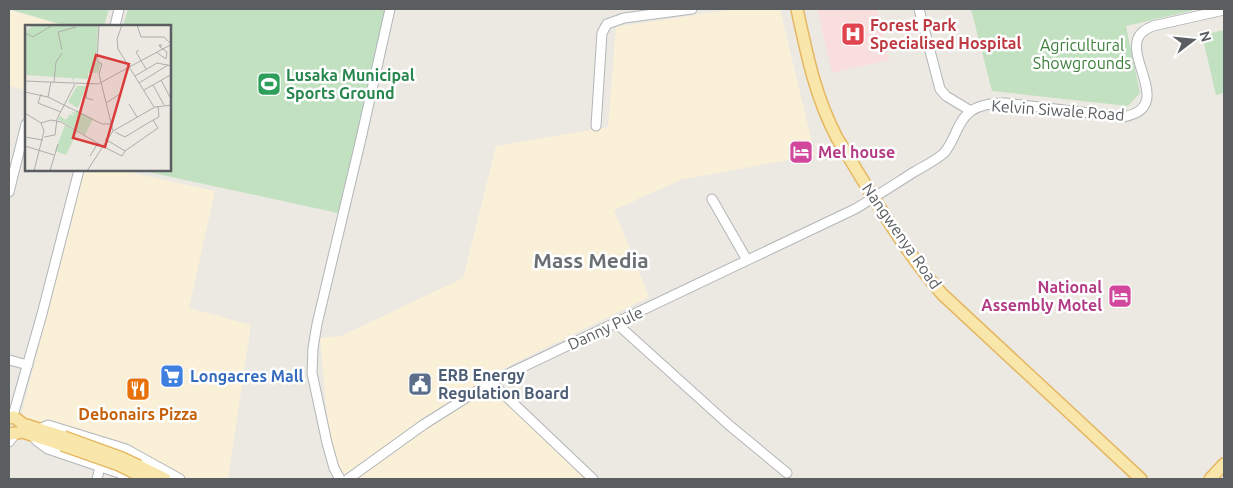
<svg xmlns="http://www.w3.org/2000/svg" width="1233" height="488" font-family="Ubuntu,sans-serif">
	<rect width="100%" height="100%" fill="#ece9e2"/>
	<path fill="#faf0d8" d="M735,9H780L815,155L680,180L614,210L649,297L482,379L588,479H333L320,338L341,336L463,278L496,146L608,127L616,27Z
		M9,10L66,26H26V90L9,86Z
		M83,170H119L215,191L189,308L251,325L228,479H173L21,416Z"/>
	<path fill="#f8dfde" d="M817,9H877L889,60L832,73Z"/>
	<path fill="#c2e1c0" d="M9,9H109L104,26H66Z
		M128,9H387L338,213L139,170H170V26H123Z
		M971,9H1199L1126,26L1140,93L1128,106L992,91Z
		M1224,30V93L1216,95L1202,35Z"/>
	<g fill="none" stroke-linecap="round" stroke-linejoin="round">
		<g stroke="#b2b5b8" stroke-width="11">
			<path id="minor" d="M919,9L940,89L946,96L971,111
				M115,26L119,9
				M596,126L602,33L607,24L624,18L692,9
				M9,192L26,124
				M712,199L747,260
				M616,323L729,425L787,473
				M9,360L28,365
				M491,382L593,479
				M11,417L14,412L42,314L79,170
				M39,429L48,425L126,449L180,479
				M32,435L37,441L48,449L119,473L131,479
				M9,442L15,434
				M97,479L101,463
				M340,479L334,468L327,443L312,373L313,348L317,324L360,143L390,9
				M348,479L423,425L491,382L855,209C875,197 895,184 914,172C924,166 935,161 944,153C955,141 957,121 971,111C981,104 994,103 1005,103L1123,117C1173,108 1128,63 1138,38C1141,31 1148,28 1153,26L1224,10"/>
		</g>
		<g stroke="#e5b762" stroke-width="14">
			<path id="major" d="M797,9C807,55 815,96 837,138C870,191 901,247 942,294L1141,479
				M9,418L14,417L23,424L64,437
				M9,434L23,432L62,445
				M139,466L165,479
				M135,473L147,479
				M1210,479L1224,464"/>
		</g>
		<use href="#minor" stroke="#fff" stroke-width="9"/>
		<use href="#major" stroke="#f8e6ab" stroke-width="11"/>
		<g stroke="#e5b762" stroke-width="14" stroke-linecap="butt">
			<path id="major-bridge" d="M64,437L122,458L139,466
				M62,445L119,465L135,473"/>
		</g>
		<use href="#major-bridge" stroke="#f8e6ab" stroke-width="11"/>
	</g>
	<defs>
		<g id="hospital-square" transform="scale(1.25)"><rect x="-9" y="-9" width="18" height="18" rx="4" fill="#e0444e" stroke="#fff"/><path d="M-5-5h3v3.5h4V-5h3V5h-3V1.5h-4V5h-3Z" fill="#fff"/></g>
		<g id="stadium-square" transform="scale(1.25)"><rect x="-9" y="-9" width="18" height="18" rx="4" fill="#2e9e5b" stroke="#fff"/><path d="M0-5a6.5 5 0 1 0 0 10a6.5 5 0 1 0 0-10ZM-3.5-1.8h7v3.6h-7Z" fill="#fff"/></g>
		<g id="hotel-square" transform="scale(1.25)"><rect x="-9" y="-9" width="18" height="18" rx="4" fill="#d1479c" stroke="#fff"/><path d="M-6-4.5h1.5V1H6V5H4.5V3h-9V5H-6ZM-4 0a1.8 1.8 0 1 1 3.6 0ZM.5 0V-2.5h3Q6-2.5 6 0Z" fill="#fff"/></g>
		<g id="supermarket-square" transform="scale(1.25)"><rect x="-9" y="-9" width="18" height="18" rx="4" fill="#3f7fe0" stroke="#fff"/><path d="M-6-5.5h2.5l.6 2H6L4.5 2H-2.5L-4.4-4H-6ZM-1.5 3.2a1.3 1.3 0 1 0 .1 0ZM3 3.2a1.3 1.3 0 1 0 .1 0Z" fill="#fff"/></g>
		<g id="civic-square" transform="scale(1.25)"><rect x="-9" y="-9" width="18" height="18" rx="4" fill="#5c6f8a" stroke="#fff"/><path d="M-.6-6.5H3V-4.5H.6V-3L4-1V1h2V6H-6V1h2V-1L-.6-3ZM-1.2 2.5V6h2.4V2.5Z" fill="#fff"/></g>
		<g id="restaurant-square" transform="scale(1.25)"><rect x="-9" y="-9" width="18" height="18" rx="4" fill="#e8710a" stroke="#fff"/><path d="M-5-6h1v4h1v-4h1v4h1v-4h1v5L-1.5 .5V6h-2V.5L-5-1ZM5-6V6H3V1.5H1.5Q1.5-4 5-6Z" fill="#fff"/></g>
	</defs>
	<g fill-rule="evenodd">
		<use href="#hospital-square" x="853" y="34"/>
		<use href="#stadium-square" x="269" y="84"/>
		<use href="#hotel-square" x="801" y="152"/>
		<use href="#hotel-square" x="1120" y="296"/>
		<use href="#supermarket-square" x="172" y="376"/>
		<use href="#civic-square" x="420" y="384"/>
		<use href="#restaurant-square" x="138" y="389"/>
	</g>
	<g text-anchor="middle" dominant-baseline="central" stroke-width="5" stroke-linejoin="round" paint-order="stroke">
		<g font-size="16" font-weight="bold" fill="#be3a42" stroke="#fff" text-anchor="start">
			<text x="870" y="25">Forest Park<tspan x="870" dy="18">Specialised Hospital</tspan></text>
		</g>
		<g font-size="16" fill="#3d7f3b" stroke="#fff">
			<text x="1082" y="45">Agricultural<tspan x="1082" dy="18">Showgrounds</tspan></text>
		</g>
		<g font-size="16" font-weight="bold" fill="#27864d" stroke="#fff" text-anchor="start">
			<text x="286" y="75">Lusaka Municipal<tspan x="286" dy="18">Sports Ground</tspan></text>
		</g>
		<g font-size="16" fill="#5a5e61" stroke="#fff">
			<text transform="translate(1058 110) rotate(4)">Kelvin Siwale Road</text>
			<text transform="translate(902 236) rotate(55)">Nangwenya Road</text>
			<text transform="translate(605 328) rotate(-25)">Danny Pule</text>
		</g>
		<g font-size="16" font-weight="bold" fill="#b23c85" stroke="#fff" text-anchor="start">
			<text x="818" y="152">Mel house</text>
			<text x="1102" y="287" text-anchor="end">National<tspan x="1102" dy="18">Assembly Motel</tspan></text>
		</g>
		<g font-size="16" font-weight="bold" fill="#4e5e75" stroke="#fff" text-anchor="start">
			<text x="438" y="375">ERB Energy<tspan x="438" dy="18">Regulation Board</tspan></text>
		</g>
		<g font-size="16" font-weight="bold" fill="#366cbe" stroke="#fff" text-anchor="start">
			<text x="190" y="376">Longacres Mall</text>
		</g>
		<g font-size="16" font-weight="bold" fill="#c56008" stroke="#fff">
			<text x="138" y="414">Debonairs Pizza</text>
		</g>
		<g font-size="21" font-weight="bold" fill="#6b7073" stroke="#fff">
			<text x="591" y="260">Mass Media</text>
		</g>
	</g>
	<g transform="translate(25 25)">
		<rect width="146" height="146" fill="#ece9e2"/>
		<path d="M7,0H73L71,37L76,38L73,48H63V54L49,53L48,57L47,53L0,50V7ZM52,61H61L53,83L43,77ZM52,85L68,94L60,110L33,94L35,91L41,95L45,89L49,91L46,86L50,88ZM40,100L52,107L41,130L30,126Z" fill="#c2e1c0"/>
		<path fill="none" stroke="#aeadaa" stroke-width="1" d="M74,0L72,36L77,39L74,49L88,106M97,0L92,14L93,24L129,82M112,0L116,12H139L145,18M33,7L51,2M33,7L37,25M0,8L8,12L26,1M114,25L111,27L121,44M131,27L141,34L142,27L135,22L137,20H134L135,22M110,51L132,38L147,41M136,55L145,72M0,56L73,59L147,19M29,57L31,37L37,28M114,58L143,40M63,59L61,73L68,75M128,60L139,80M119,65L147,49M0,67L23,72L77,99H87M16,69L13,78L36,87M23,72L26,57M81,78L95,69M104,79L112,92M0,88L16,98L19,106L9,146M16,98L26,95L36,97L76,120M90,107L100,112L128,95M0,112L18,115M19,112L30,110L32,94L50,59M80,114L100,126M0,121L29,130M77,121L97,131L100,126L133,103L128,95L134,92L133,81M65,131L73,118M25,146L33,119M62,146L88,106L130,82L147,80"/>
		<path fill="#da3b3a" fill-opacity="0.15" stroke="#da3b3a" stroke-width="2.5" d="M71,30L104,39L80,122L48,113Z"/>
		<rect width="146" height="146" fill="none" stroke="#5a5e61" stroke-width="2.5"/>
	</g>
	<rect width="1233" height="488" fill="none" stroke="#5a5e61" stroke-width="20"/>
	<g transform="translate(1193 40) rotate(74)" stroke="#ffffff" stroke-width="4" paint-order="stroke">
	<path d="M0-4L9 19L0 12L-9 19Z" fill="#5a5e61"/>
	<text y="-8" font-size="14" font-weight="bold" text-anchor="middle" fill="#5a5e61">N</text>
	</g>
</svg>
